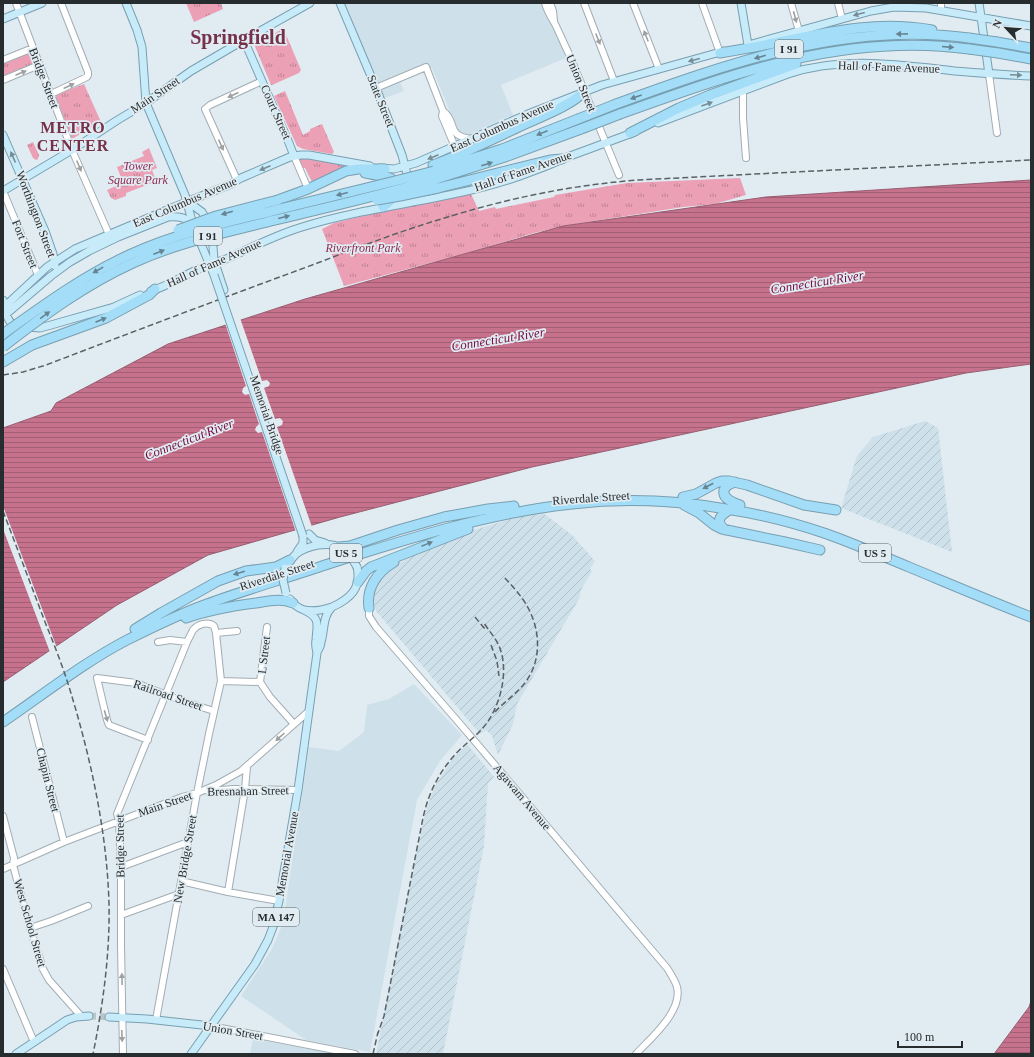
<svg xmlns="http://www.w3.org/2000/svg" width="1034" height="1057" font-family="Georgia,serif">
	<defs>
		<pattern id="industrial-furrows" width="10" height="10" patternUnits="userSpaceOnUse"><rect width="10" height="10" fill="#cee0ea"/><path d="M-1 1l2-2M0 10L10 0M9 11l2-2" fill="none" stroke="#b1c0c9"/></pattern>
		<pattern id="grass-tufts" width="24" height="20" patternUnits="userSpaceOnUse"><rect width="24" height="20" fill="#eba0b6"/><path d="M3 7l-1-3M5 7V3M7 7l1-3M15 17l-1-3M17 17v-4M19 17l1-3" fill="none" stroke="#be8394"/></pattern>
		<pattern id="water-rules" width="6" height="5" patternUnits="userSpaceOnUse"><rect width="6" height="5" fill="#c7728d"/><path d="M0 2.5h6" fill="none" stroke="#a25e74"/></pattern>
	</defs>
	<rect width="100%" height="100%" fill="#e0ecf2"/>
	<path fill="#cee0ea" d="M344,3H543L566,58L501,85L513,115L470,134H465L460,132L457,129L432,68L400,82L404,91L385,98Z
		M414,684L462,735L440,761L417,800L370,1052L306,1040L241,996L272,949L283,923L309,747L339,751L364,732L367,705L389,699Z
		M253,1039L338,1054H250Z"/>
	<path fill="url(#industrial-furrows)" d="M925,421L938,428L952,552L841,508L857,456L873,437Z
		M542,512L572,535L595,561L590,569L592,571L581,590L579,599L517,704L513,724L498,755L492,736L486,730L480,734L376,611L372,595L375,585L382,574L392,567L441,541L463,533L524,515Z
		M467,744L494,777L488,783L484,846L443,1054H376L403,916L426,810L435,786L452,759Z"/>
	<path fill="url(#grass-tufts)" d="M186,3H221L223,9L194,22Z
		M281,29L284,30L301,70L299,73L272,85H271L254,44L273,35Z
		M28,52L34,66L3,79V62Z
		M84,84L101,122L72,139L55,95Z
		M285,91L303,135L310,131V129L322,124L334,152L332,154L303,149L297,146L274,96Z
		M33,142L39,155L38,159L36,160L33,158L27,145Z
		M149,148L157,168L152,170L155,178L153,180L152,183L126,193V196L115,200L111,198L107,190L123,183L117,167L144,156L142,152Z
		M299,158H309L351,167L313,184L305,168H302L298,160Z
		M740,178L746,195L715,204L683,207L563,226L534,233L464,254L344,286L322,229L334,223L371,214L471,194L479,211L495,207L496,209L554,197L555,195L627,183Z"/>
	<path fill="url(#water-rules)" stroke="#975d70" d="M1031,180V364L966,373L532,467L340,517L208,555L117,605L3,682V428L51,411L56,403L168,344L305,299L563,226L766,197Z
		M1031,1001V1054H994L1029,1007Z"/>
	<path fill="#e0ecf2" d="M240,318L262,381L267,380L270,383L269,386L264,388L275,419L280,418L283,421L282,425L277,427L312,527L296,532L262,432L258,433L255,430L256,427L259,424L249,394L245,395L242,392L243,388L246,386L225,323Z
		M3,506L57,648L50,652L3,529Z"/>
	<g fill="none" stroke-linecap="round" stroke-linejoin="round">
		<path stroke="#bbc6cb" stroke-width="7" stroke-dasharray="7 3.5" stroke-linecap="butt" d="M89,1016L109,1017"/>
		<g stroke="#a2adb3" stroke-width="8">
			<path id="minor" d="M16,3L72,150L111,239
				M545,3C547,11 551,17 555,24C560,34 564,44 569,54L619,175
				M550,3L553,11L554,21
				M584,3L614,81
				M633,3L659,69
				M702,3L720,53
				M791,3L799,31
				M838,3L842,19
				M941,3V10
				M3,60L33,48
				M989,74L997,133
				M3,80L39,65
				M376,88L426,67L443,111L442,116L455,147
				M743,91V118L746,158
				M51,94L87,77L88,75V72L61,3
				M443,111C458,122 445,136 472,139
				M294,156L306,184
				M237,180L205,109L210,105L262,81
				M3,191L38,275
				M369,608V616L376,627L461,725L667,968C670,973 675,980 677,987C683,1011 651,1038 636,1054
				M216,633L237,631
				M158,642L170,640L187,642
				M221,681L260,682L270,697L294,724
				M260,682L267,627
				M32,717L64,842
				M148,740L114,727L109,725L107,720L97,678L136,683L182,701L214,711
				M208,791L234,789L298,790
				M3,816L14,858L13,865L30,928L43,969L49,980L81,1016
				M121,867L188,842
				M3,869L64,842L182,797L197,793L216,785L241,771L309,711
				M181,881L228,892L279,901
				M228,892L245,789L247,767
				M121,915L179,894
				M30,928L51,921L88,906
				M3,969L34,1042
				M211,1026L355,1054
				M123,1054L121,945V867L119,821L117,814L187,642C189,638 191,634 193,630C198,624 208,621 214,626L216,633L221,681L209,734L197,793L156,1020"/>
		</g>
		<g stroke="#789fb1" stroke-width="9">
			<path id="major" d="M126,3L137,30L142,47L146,103L185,195L193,225L214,275
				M340,3L376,88L402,155L409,182
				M741,3L748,45
				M979,3L989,74
				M3,19L42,3
				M244,40L289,143L294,156
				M752,44L871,11L894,7L926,8L1031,26
				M658,123L788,74C842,56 900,65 955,71C980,73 1006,75 1031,76
				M3,135L45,231L53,254L55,266
				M380,168L394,169L416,163L528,114L602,85L724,51
				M3,191L72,150L116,121L146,103L191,71L244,40L310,3
				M187,201L202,212L210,225L212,233L214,260L224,290
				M151,291C168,286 184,275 201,268C209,265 218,262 226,259C251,248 275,235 302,227C372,205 447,201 517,177C532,171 547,167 562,159L635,132
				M3,300C6,309 6,323 16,326L40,328L51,325L114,307L140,295
				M3,308L47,267L75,249L167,210L231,184L241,178L290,157L301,155H309L370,166
				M5,315L51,276L70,262L89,251L118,237L168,217C178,216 186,217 193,225
				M309,534L315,540L325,543
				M297,552L303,543V536
				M287,564C290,561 293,557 296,554C308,545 328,541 342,548
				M290,599C293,604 298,608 304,610C313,612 323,610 332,607C350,599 362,588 357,567
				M317,652C319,649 321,645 321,642C325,630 322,617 332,607
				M109,1017L147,1019L211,1026
				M16,1054L67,1020L76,1017L89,1016
				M191,1054L255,964L268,940L273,927L279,901L298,790L317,653C316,649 315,644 316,640C317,624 321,618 304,610"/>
		</g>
		<g stroke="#789fb1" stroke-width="11">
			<path id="highway" d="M997,42L1031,48
				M720,53C738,50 756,47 774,43C828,32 877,20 932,30
				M998,53L1031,59
				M616,104C729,63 847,21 969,38
				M620,114C734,73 847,32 969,49
				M630,133L679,108L710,95L796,64
				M433,165C463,154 493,139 523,125C538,118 575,104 584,91
				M434,171L502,149L578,119
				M365,173C372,175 380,175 387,177C396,179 400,189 395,196C391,201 386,204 383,207
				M436,179L505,157L581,129
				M438,188L550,160L562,159
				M278,200L308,189L346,171L358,169H385
				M3,362L32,345L106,318L149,295L155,289
				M735,482C730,484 726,485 724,490C722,499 734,503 740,505
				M683,497L696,494L716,483L722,481H729L747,485L804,505L836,510
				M684,505L699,513L714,525L722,529L785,542L820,550
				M725,530C714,520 721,515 731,509
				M339,547L350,546L398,530L444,517L488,509L514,506
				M358,582L366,571L371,567L468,529
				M369,608C366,588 377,572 394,562
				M186,618C209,610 232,606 256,603C269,601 281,598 293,603
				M135,629L161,613L218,581L246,571L276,567L290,560
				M3,722C44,694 83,663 127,640C153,627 179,614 207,604C245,590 284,579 322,566C404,540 487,513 572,504C624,498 675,500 726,509C760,514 795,523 827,534C855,544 882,556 909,567C950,584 990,601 1031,617"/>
		</g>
		<use href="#minor" stroke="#fff" stroke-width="6"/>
		<use href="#major" stroke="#c8ebfa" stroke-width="7"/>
		<use href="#highway" stroke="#a4ddf7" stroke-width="9"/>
		<path stroke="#5a6164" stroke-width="1.5" stroke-dasharray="6 3" stroke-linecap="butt" d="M3,375L23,372L46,365C135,331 225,297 315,264C359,247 403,230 448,217C509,198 573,185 638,180L1031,160
			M3,511C17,548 31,585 45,622C54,644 63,667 70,690C91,759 107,832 109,904C110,954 103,1005 93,1054
			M475,617L485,629
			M491,645L497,661L499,676
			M495,712C504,702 515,695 524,684C542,662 541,630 527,606C521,595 512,586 504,577
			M377,1036L384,1016L423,818C428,795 437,776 452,758C461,747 473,739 482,729C500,709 510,671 499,646C495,637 489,631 484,623
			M373,1054L378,1032"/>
		<g stroke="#789fb1" stroke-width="9" stroke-linecap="butt">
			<path id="major-bridge" d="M214,275L303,536
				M342,548L350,555L357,567
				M285,568L283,580L286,593"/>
		</g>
		<g stroke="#789fb1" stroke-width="11" stroke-linecap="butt">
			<path id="highway-bridge" d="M969,38L997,42
				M969,49L998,53
				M578,119L616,104
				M581,129L620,114
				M377,200L400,196L438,188
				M178,230L216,216L278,200
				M3,334C45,304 83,276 131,254C173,235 218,224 264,213C320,199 377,186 434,171
				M3,347C44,315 85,285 133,263C174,244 218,234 263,223C320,209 379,196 436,179"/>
		</g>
		<use href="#major-bridge" stroke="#c8ebfa" stroke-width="7"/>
		<use href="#highway-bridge" stroke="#a4ddf7" stroke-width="9"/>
	</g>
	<defs><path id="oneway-solid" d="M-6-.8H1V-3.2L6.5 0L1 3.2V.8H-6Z"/></defs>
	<g fill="#788c94">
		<use href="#oneway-solid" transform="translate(859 14) rotate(165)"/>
		<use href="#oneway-solid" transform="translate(694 60) rotate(165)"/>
		<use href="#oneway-solid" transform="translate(1016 75) rotate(3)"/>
		<use href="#oneway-solid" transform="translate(707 104) rotate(-20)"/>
		<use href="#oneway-solid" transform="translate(13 157) rotate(-114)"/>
		<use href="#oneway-solid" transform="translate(433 157) rotate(157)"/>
		<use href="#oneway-solid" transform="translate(265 168) rotate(157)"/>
	</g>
	<g fill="#9ea0a1">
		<use href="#oneway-solid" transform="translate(795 17) rotate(75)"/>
		<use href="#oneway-solid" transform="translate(646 36) rotate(-112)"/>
		<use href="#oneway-solid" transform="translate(598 39) rotate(68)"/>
		<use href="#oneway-solid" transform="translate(21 73) rotate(-23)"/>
		<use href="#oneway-solid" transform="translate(69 86) rotate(-25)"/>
		<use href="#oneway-solid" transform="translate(233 95) rotate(155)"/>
		<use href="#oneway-solid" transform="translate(221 145) rotate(66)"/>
		<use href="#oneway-solid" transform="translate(79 166) rotate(67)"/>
		<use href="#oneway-solid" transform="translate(106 716) rotate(74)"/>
		<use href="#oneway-solid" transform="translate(280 737) rotate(138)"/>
		<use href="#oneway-solid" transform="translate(122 979) rotate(-91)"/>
		<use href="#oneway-solid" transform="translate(122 1036) rotate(88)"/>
	</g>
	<g fill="#668492">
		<use href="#oneway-solid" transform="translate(902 34) rotate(179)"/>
		<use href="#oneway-solid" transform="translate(948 47) rotate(5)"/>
		<use href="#oneway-solid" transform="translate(760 57) rotate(164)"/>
		<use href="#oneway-solid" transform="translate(636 97) rotate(160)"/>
		<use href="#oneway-solid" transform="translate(542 133) rotate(158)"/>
		<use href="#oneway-solid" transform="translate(487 164) rotate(-18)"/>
		<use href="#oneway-solid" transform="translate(342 194) rotate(166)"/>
		<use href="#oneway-solid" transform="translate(227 213) rotate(164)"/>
		<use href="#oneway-solid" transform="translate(284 217) rotate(-14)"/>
		<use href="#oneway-solid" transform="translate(159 252) rotate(-21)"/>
		<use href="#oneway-solid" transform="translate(98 270) rotate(151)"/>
		<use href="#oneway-solid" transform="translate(45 315) rotate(-36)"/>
		<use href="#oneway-solid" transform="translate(101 320) rotate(-23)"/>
		<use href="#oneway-solid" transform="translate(708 486) rotate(152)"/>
		<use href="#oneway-solid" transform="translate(427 544) rotate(-22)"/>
		<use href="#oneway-solid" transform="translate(239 573) rotate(164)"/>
	</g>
	<g text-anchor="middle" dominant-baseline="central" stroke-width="3.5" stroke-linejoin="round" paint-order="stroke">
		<g fill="#e0ecf2" stroke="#5e6669" stroke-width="1">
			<rect x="775" y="40" width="28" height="18" rx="3"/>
			<rect x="194" y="227" width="28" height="18" rx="3"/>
			<rect x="330" y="544" width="32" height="18" rx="3"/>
			<rect x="859" y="544" width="32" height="18" rx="3"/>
			<rect x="253" y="908" width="46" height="18" rx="3"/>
		</g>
		<g font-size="11" font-weight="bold" fill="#272c2e">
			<text x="789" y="49">I 91</text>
			<text x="208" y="236">I 91</text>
			<text x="346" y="553">US 5</text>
			<text x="875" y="553">US 5</text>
			<text x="276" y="917">MA 147</text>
		</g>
		<g font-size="12" fill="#272c2e" stroke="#e0ecf2">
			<text transform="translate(889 67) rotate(2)">Hall of Fame Avenue</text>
			<text transform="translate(44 78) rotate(69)">Bridge Street</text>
			<text transform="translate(581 83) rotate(67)">Union Street</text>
			<text transform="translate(155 95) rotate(-34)">Main Street</text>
			<text transform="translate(381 101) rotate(68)">State Street</text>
			<text transform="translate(276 112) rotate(66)">Court Street</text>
			<text transform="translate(502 126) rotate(-24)">East Columbus Avenue</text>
			<text transform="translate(523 171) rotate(-19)">Hall of Fame Avenue</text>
			<text transform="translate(185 202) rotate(-23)">East Columbus Avenue</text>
			<text transform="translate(36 214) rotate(69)">Worthington Street</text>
			<text transform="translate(25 244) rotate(68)">Fort Street</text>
			<text transform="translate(214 263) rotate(-24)">Hall of Fame Avenue</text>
			<text transform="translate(267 415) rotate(71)">Memorial Bridge</text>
			<text transform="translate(591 498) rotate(-4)">Riverdale Street</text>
			<text transform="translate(277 575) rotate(-18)">Riverdale Street</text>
			<text transform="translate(264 655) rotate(-83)">L Street</text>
			<text transform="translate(168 695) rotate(19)">Railroad Street</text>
			<text transform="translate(48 780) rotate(76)">Chapin Street</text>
			<text transform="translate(248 791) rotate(-1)">Bresnahan Street</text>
			<text transform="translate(522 797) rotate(50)">Agawam Avenue</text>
			<text transform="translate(165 804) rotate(-19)">Main Street</text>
			<text transform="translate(120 846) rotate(-91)">Bridge Street</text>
			<text transform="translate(287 854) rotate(-80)">Memorial Avenue</text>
			<text transform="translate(185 859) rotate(-80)">New Bridge Street</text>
			<text transform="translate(30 923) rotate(74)">West School Street</text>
			<text transform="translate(233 1031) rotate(10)">Union Street</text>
		</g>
		<g font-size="12" font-style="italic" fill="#912b53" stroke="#e0ecf2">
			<text x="138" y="166">Tower<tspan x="138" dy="14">Square Park</tspan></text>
			<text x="363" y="248">Riverfront Park</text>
		</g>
		<g font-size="13" font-style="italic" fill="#750c3d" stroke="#e0ecf2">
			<text transform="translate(817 282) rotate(-9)">Connecticut River</text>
			<text transform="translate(498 339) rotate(-9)">Connecticut River</text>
			<text transform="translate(189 439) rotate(-21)">Connecticut River</text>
		</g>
		<g font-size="16" font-weight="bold" letter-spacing="1" fill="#76314a" stroke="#e0ecf2">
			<text x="73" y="127">METRO<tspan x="73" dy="18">CENTER</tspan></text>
		</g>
		<g font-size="20" font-weight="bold" fill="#76314a" stroke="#e0ecf2">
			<text x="238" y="37">Springfield</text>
		</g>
	</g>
	<rect width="1034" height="1057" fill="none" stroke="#272c2e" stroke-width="8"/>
	<g transform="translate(1006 28) rotate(296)" stroke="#e0ecf2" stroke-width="3" paint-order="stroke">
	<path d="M0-3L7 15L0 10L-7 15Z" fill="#272c2e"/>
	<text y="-6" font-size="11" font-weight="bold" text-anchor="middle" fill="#272c2e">N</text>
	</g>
	<path d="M898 1041v6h64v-6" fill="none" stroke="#272c2e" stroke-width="2"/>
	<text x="904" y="1041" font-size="12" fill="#272c2e" stroke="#e0ecf2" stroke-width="3" paint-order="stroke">100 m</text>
</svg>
